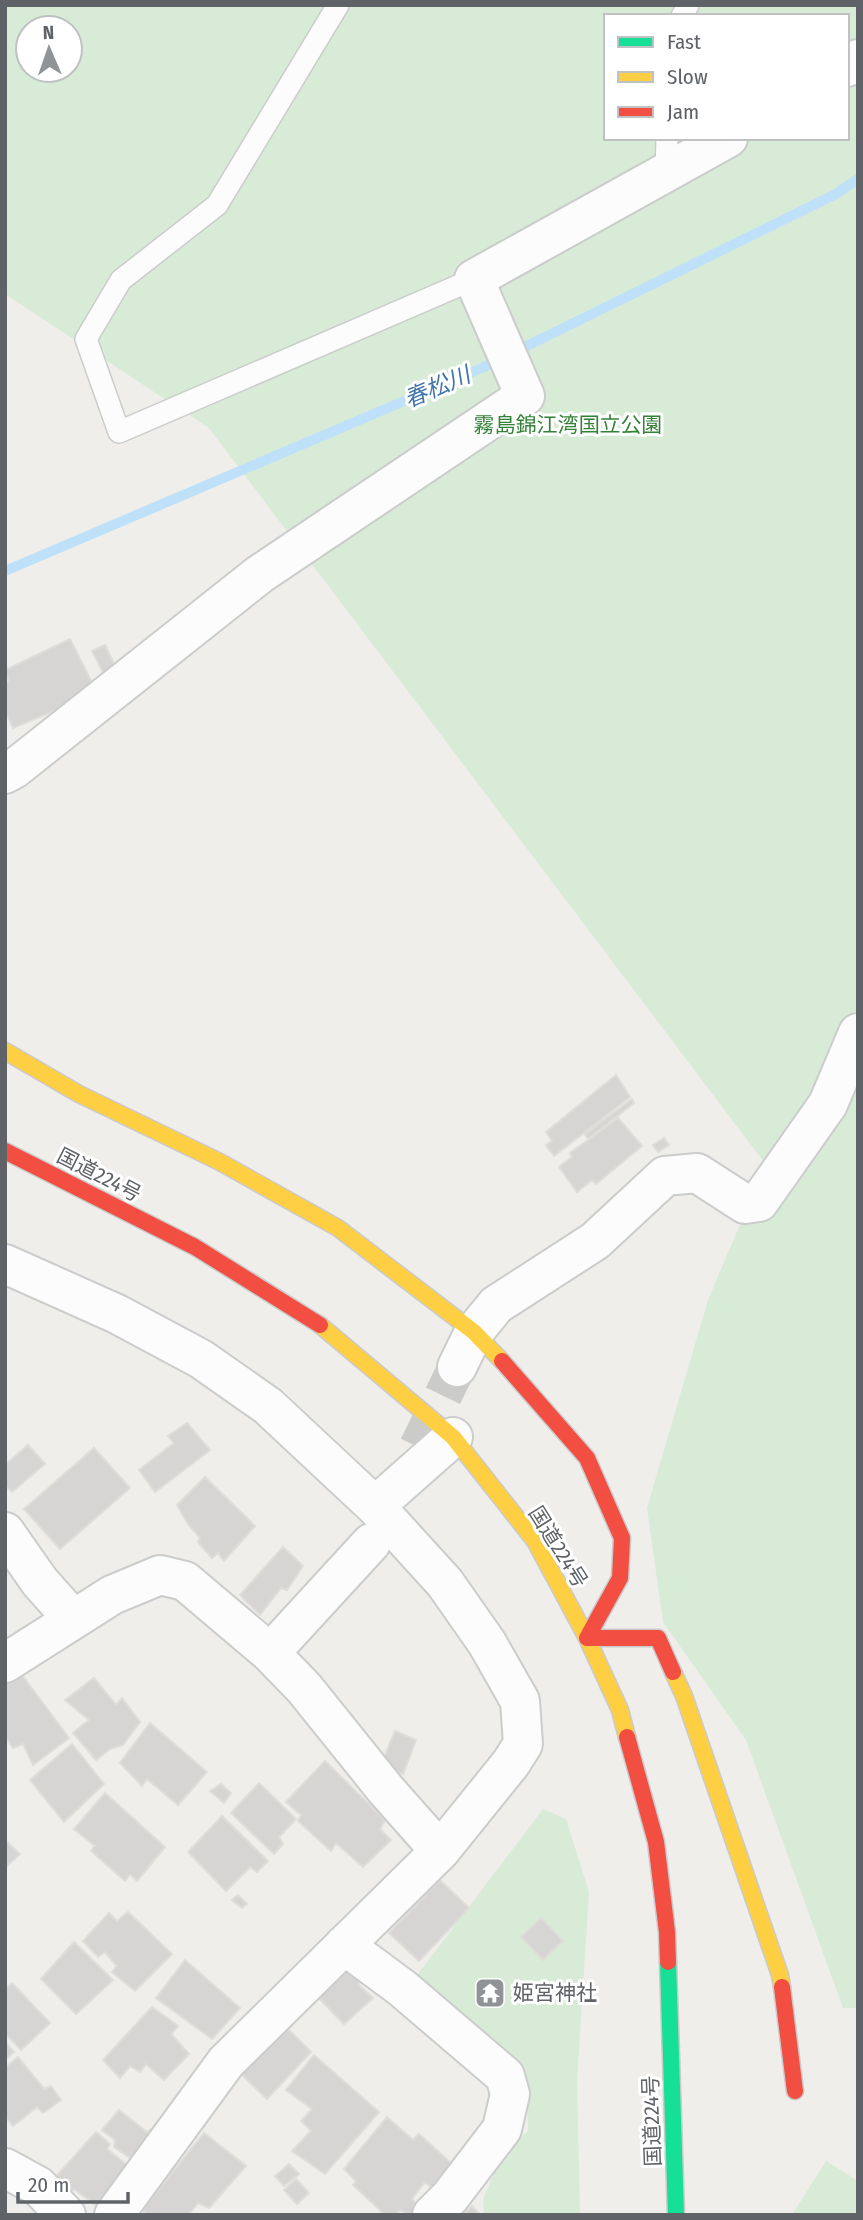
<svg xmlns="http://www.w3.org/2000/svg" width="863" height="2220" font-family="'Fira Sans Condensed','Noto Sans JP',sans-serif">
	<rect width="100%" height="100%" fill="#efeeea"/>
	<path fill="#d8ebd6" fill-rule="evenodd" d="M5,5H858V2008H843L746,1740L663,1622L647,1508L708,1300L739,1227L779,1182L209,428L5,294ZM606,16H847V138H606ZM28,28H70V70H28Z
		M543,1809L566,1819L589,1892L577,2081L580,2215H484L483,2199L502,2156L528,2131L527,2082L416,1990L418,1974Z
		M826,2161L858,2181V2215H792Z"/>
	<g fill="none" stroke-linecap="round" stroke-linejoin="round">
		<path stroke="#bfe0f9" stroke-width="10" d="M5,571L484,367L834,195L858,179"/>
	</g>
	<path fill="#d6d5d3" stroke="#deddd9" stroke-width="2" d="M70,639L97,693L13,728L5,710V683L9,682L5,670Z
		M105,645L119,674L107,680L92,651Z
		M616,1075L630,1097L554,1156L546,1145L552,1141L546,1132Z
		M632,1099L634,1103L588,1139L585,1134Z
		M618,1118L642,1146L596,1184L592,1180L577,1192L559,1167L572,1157L570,1153Z
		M664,1138L669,1145L658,1152L653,1145Z
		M187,1423L210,1450L155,1492L139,1470L174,1443L168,1436Z
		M28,1445L45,1464L12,1492L5,1485V1465Z
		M94,1448L130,1488L60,1549L24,1509Z
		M205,1477L255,1526L224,1561L218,1553L212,1558L198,1542L200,1538L188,1524L177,1505Z
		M283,1547L303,1566L287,1590L281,1588L260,1615L240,1595Z
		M16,1667L69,1738L33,1765L23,1744L13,1748L5,1735V1674Z
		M94,1678L116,1705L122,1698L140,1722L123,1745L110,1749L96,1760L73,1733L89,1720L65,1700Z
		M150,1723L207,1772L178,1805L147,1779L142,1786L120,1763Z
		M395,1731L416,1740L403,1774L381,1765Z
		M72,1744L104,1784L64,1822L30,1780Z
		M325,1761L385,1820L380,1829L391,1840L363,1867L336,1843L331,1851L298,1821L301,1815L286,1802Z
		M259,1783L296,1819L279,1837L283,1844L274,1854L231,1813Z
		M221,1784L231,1793L224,1803L210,1791Z
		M105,1793L165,1847L137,1881L130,1874L125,1881L91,1851L95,1846L74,1829Z
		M222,1816L268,1861L257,1872L250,1867L226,1891L188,1852Z
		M7,1842L20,1854L5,1868V1844Z
		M440,1880L469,1908L419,1961L389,1933Z
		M238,1895L247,1904L242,1908L232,1900Z
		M128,1912L172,1954L135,1991L112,1972L117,1966L105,1952L98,1957L83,1941L109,1913L117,1921Z
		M541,1918L563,1941L543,1960L521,1937Z
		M74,1942L113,1980L76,2014L41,1979Z
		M185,1960L240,2008L212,2039L156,1998Z
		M344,1963L362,1978L358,1984L373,1998L344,2024L313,1992Z
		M12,1983L50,2023L21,2050L5,2033V1990Z
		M152,2007L178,2026L171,2034L189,2054L164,2080L146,2064L140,2072L130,2066L120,2078L103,2060Z
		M288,2029L311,2052L267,2099L241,2074Z
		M5,2042L14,2052L5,2060Z
		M314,2055L379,2112L325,2174L292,2151L311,2131L301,2121L312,2109L286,2090Z
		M18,2057L44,2089L51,2086L61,2100L43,2113L37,2107L13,2126L5,2116V2068Z
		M119,2110L147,2132L153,2128L159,2138L139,2164L114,2147L115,2140L102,2130Z
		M387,2117L413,2140L419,2134L451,2163L432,2188L425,2182L412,2199L419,2206L409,2215L400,2210L395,2215H385L353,2185L356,2181L344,2169Z
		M96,2132L110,2144L107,2149L137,2173L105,2212L74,2189L68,2195L53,2180Z
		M204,2133L246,2166L209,2208L198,2203L188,2215H149L142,2210Z
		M289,2164L299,2174L284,2186L275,2176Z
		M296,2179L309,2193L297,2204L284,2190Z
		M472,2206L480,2215H462Z"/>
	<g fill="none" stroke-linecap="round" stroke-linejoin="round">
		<path stroke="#cbcbca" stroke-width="38" stroke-dasharray="38 19" stroke-linecap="butt" d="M418,1447L457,1367"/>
		<g stroke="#cbcccc" stroke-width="24">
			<path id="lane" d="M338,5L217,205L121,280L86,339L119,432L474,279
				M682,16L688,5
				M666,173L667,138"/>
		</g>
		<g stroke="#cbcccc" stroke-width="42">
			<path id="street" d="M847,67L858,59
				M5,774L14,769L260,574L525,396L474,279L728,138
				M5,1264L117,1314L201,1359L268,1406L375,1506L445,1583L487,1643L520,1701L523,1744L511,1763L440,1851L226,2062L114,2215
				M457,1367L474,1332L496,1305L595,1241L665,1176L697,1173L745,1204L759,1202L828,1104L858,1033
				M375,1506L453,1437
				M5,1532L40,1582L73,1619
				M270,1653L371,1543
				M5,1663L112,1595L160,1575L185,1581L270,1653L304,1688L386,1790L440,1851
				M344,1945L402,1988L505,2076L510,2094L502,2129L450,2197L432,2215
				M5,2168L38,2186L66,2215"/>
		</g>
		<g stroke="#cacacb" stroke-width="19">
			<path id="fast" d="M668,1962L676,2215"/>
		</g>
		<g stroke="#cacacb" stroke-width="19">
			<path id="slow" d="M5,1051L79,1094L220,1162L338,1228L474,1332L502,1361
				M320,1325L453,1437L535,1541L587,1638L620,1710L627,1737
				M673,1672L684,1696L780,1975L782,1987"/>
		</g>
		<g stroke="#cacacb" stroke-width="19">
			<path id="jam" d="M5,1151L195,1247L320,1325
				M502,1361L587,1458L622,1538L620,1578L587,1638H658L673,1672
				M627,1737L656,1842L667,1932L668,1962
				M782,1987L795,2091"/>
		</g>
		<use href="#lane" stroke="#fdfcfc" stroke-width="21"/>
		<use href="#street" stroke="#fdfcfc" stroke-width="38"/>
		<use href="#fast" stroke="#16e098" stroke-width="16"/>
		<use href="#slow" stroke="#ffcf43" stroke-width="16"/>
		<use href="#jam" stroke="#f24e42" stroke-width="16"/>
	</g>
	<defs>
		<g id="temple-square" transform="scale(1.575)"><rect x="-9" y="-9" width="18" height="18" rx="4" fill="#919496" stroke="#fff"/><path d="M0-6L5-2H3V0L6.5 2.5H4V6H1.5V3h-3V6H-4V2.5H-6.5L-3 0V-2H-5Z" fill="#fff"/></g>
	</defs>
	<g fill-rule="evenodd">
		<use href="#temple-square" x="490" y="1993"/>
	</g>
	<g text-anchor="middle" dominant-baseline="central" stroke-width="6" stroke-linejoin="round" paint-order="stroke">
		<g font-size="21" fill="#348238" stroke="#fff">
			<text x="568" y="425">霧島錦江湾国立公園</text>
		</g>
		<g font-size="21" fill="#5f6368" stroke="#fff">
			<text transform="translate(99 1175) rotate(27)">国道224号</text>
			<text transform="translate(558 1547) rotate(58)">国道224号</text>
			<text transform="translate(652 2121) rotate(-92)">国道224号</text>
		</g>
		<g font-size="21" fill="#5f6368" stroke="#fff" text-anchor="start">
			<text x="513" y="1993">姫宮神社</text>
		</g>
		<g font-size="23" font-style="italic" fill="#4174aa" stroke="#fff">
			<text transform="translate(437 387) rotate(-23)">春松川</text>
		</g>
	</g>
	<rect width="863" height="2220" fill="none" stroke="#5f6368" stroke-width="14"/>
	<rect x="604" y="14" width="245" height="126" fill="#ffffff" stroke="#bfc1c3" stroke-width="2"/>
	<rect x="618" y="37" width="35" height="10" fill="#16e098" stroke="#bfc1c3" stroke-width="2"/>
	<text x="667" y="49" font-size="21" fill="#5f6368">Fast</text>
	<rect x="618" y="72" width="35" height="10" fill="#ffcf43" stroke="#bfc1c3" stroke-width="2"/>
	<text x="667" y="84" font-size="21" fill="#5f6368">Slow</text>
	<rect x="618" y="107" width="35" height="10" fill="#f24e42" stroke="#bfc1c3" stroke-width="2"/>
	<text x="667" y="119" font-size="21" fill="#5f6368">Jam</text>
	<g transform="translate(49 49) rotate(358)"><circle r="33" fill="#ffffff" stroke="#bfc1c3" stroke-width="2"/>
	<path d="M0-5L12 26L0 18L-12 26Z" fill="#919496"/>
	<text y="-10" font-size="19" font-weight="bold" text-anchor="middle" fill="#5f6368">N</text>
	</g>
	<path d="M18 2192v10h110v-10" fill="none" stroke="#5f6368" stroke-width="3.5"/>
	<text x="28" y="2192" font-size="21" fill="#5f6368" stroke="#ffffff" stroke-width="5" paint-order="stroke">20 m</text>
</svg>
